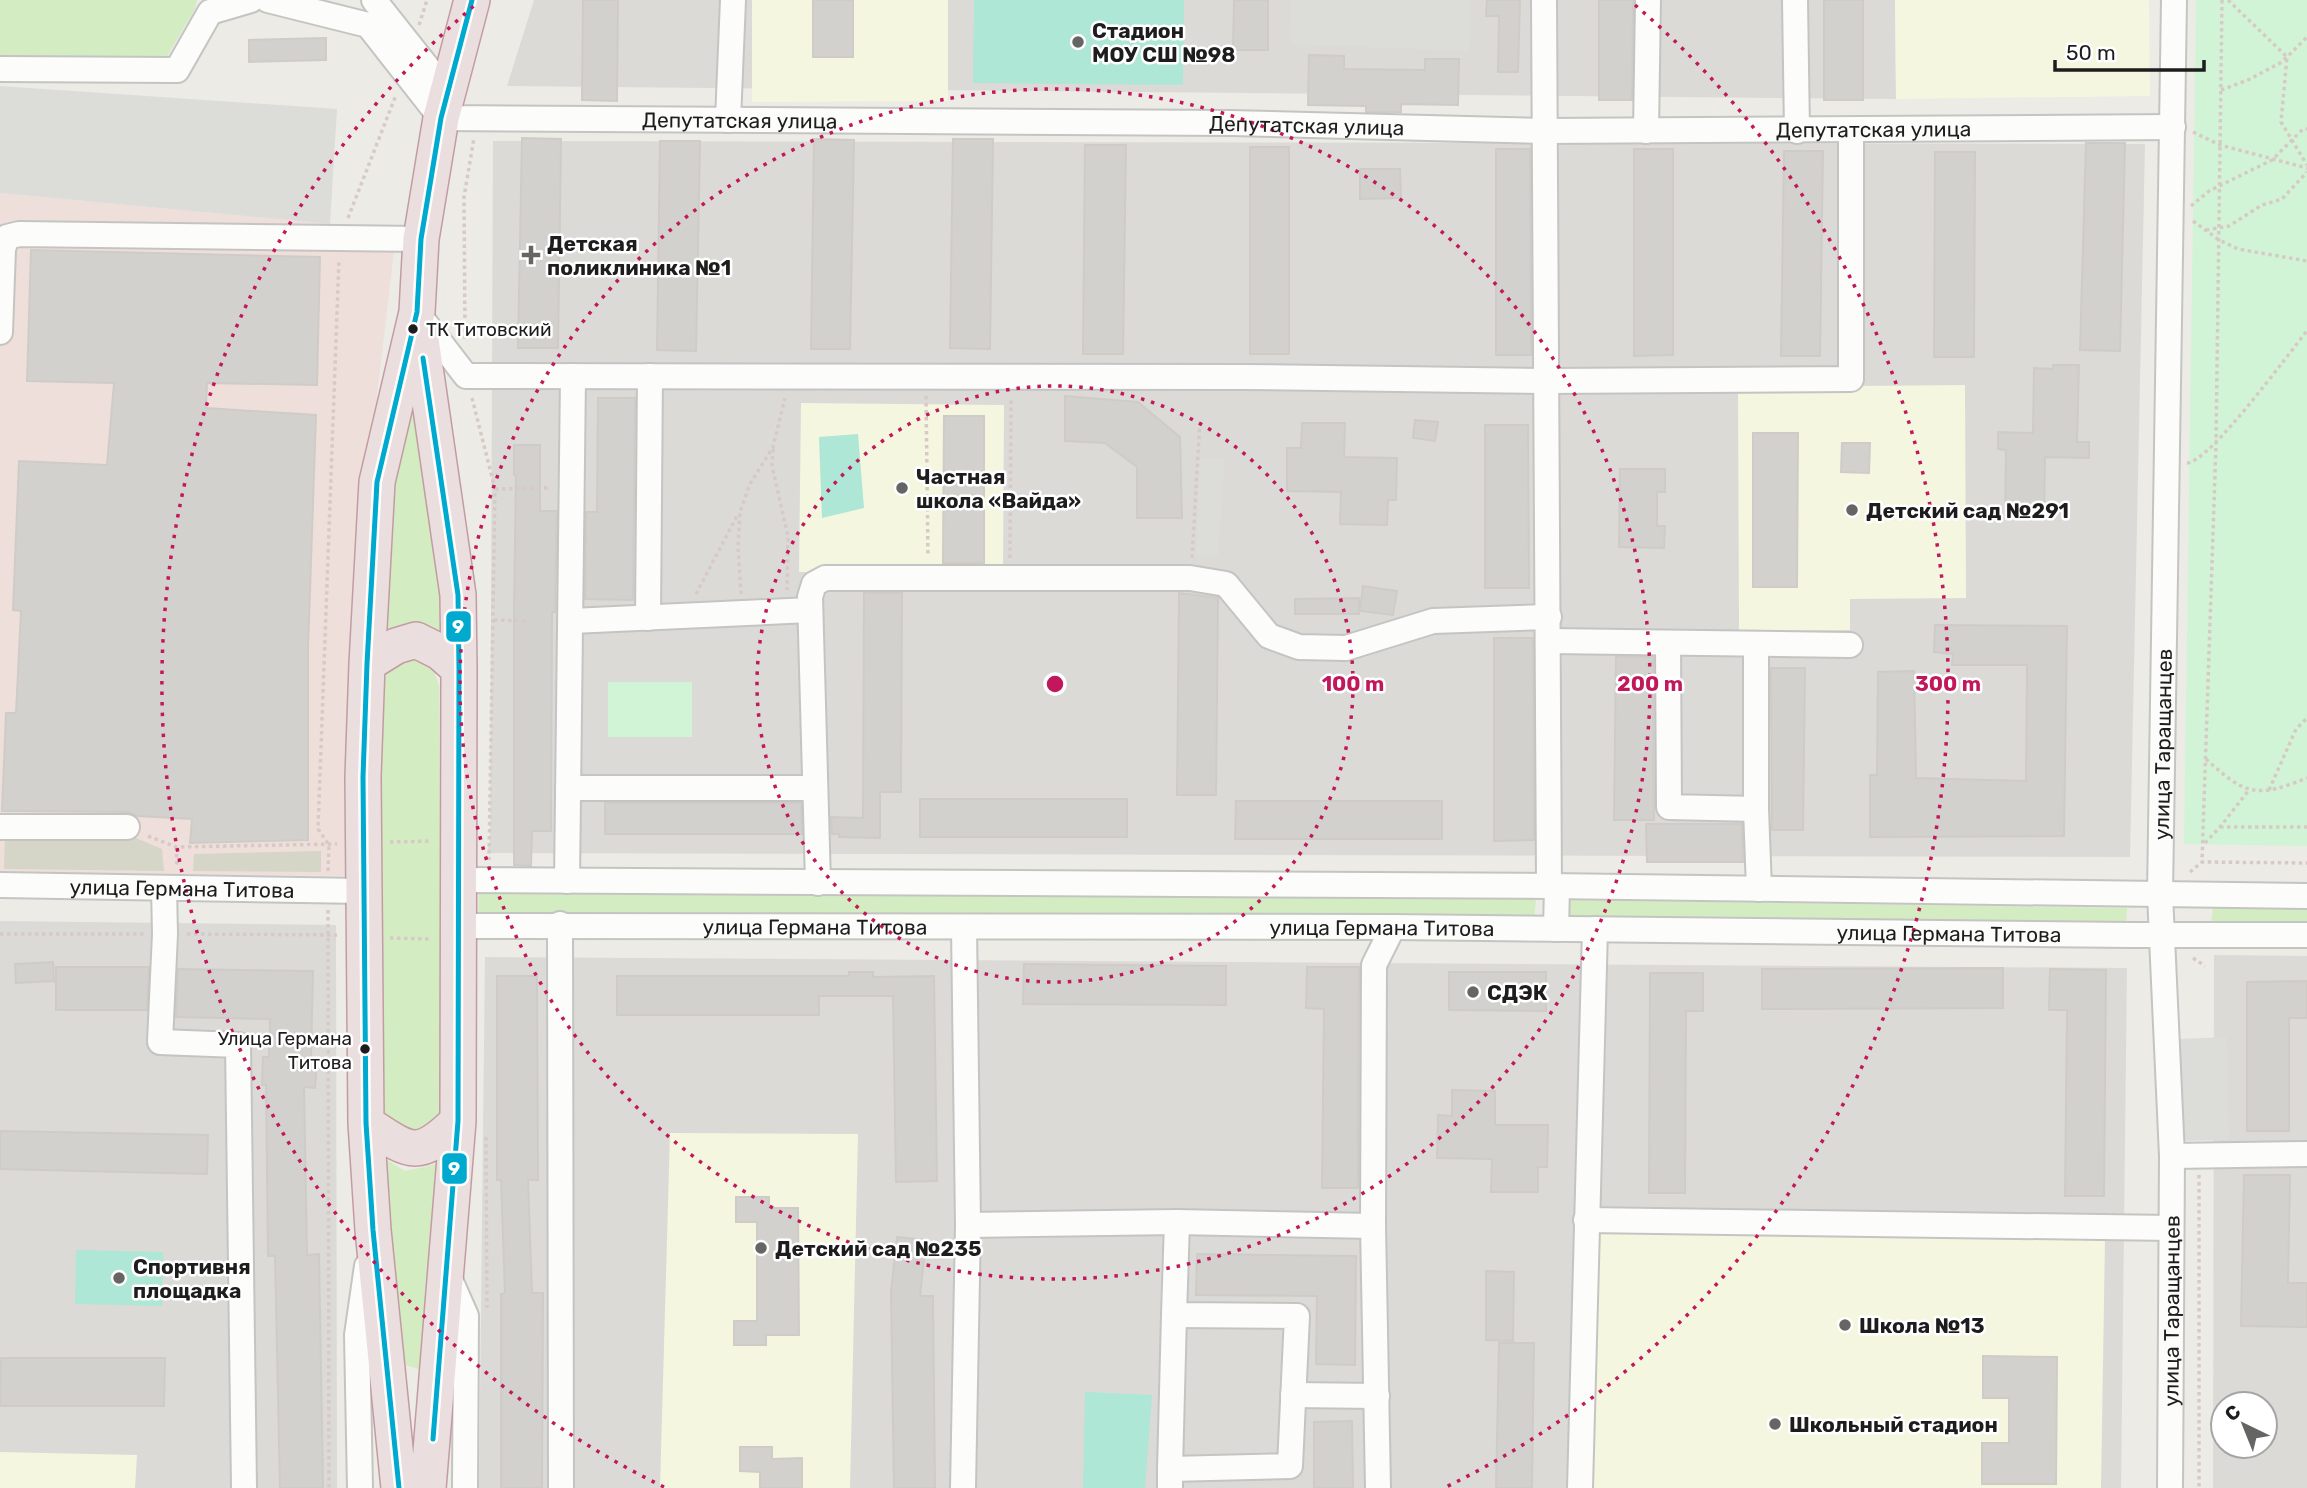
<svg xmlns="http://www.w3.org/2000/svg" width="2307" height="1488" font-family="Rubik,sans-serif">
	<rect width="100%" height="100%" fill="#ecebe6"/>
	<path fill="#dbdad7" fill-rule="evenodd" d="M534,0H1895L1896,99L507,86Z
		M493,141L2145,144L2130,857L487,853L490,839Z
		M0,921L336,925L337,1488H0Z
		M2214,955L2307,956V1488H2213ZM2223,1404H2265V1446H2223Z
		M485,957L2127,968L2121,1488H479Z"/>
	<path fill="#efdfda" d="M0,193L330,224L395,243L360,540L345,876L0,872Z"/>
	<path fill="#f4f6e0" d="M752,0H948V101L752,102Z
		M1895,0H2149L2150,96L1896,99Z
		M1965,385L1966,598L1850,599V630L1739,631L1738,387Z
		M801,403L1004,405L1003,573L799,572Z
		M670,1133L858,1134L850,1488H660Z
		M1586,1224L2105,1238L2101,1488H1585Z
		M0,1452L137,1455L135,1488H0Z"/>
	<path fill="#d5d6c7" d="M124,833L162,849L164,871L4,869L5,834Z
		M321,851V872L193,871L194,854Z"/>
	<path fill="#d4ecc2" d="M0,0H197L195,9L159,70L0,69Z
		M415,392L443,628L444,640L401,627L380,633L389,531L398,464Z
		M412,658L433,668L439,686L441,1114L415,1137L379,1117V825L382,680L393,663Z
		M479,893L1536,898L1534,921L478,916Z
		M1565,900L2127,908L2126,926L1564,922Z
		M2213,907H2307V926L2211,925Z
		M379,1155L405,1171L429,1166L445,1160L428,1362L418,1369L406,1365L399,1340Z"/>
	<path fill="#d2f4d6" d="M2196,0H2307V846L2184,844Z
		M608,682H692V737H608Z"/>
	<path fill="#aee7d5" d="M974,0H1184L1183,85L973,83Z
		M858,434L864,508L822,518L819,437Z
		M76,1250L163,1252L162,1306L75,1304Z
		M1085,1392L1152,1395L1145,1488H1083Z"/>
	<path fill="#dcdcd9" d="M1291,0H1471L1469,51L1290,44Z
		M0,86L337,109L330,224L0,193Z
		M1199,458L1225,459L1218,556L1197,555Z
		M2227,1037L2229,1140L2182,1141L2180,1039Z"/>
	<path fill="#d3d1cd" stroke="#cfccc7" stroke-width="2" d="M583,0H618L617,101L582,100Z
		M813,0H853V57H813Z
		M1234,0H1268V50H1233Z
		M1487,0H1520L1518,72H1498L1499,16H1486Z
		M1599,0H1633L1632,100H1599Z
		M1824,0H1863V100H1824Z
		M326,38V60L249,62V40Z
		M1309,55L1344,56V69L1425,70V59H1459L1458,105L1401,104V112H1366V106L1308,105Z
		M522,138L561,139L558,348H518Z
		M814,139L854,140L850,349H811Z
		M953,139H993L990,349L950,348Z
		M660,141H700L696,351L657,350Z
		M2086,143H2125L2120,351L2080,350Z
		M1085,145H1126L1123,354H1083Z
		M1250,147H1289V354H1250Z
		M1496,149H1530L1531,355H1496Z
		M1634,149H1673V355L1634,356Z
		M1784,151H1823L1820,356H1781Z
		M1935,152H1975L1974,357H1934Z
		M1360,169H1400L1401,198L1360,199Z
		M31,250L320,257L317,385L207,383L206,408L316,415L308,649V840L190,843L192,819L137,816L127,812L2,811L6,713H16L21,611L13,610L19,461L107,465L114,383L27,381Z
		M2053,365H2079L2077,442H2089V458L2045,457L2044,519L2005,518L2006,450L1998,449V432L2033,433L2034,368L2053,369Z
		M1065,396L1138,402L1180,437L1182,518H1137V467L1105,443L1065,441Z
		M598,398H635L633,600L585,599L586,512H597Z
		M944,416H984V563H943Z
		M1415,420L1438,422L1435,441L1413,438Z
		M1302,423H1345L1344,457L1397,458L1396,500H1388L1387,525L1340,524L1341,492L1287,491V448H1301Z
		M1485,425H1528L1529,588H1485Z
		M1753,433H1798L1797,587H1753Z
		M1842,443H1870L1869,473L1841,472Z
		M514,445H540V511H557L555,612H552L551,831H532L531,866L514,865V611L516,475H514Z
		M1620,469H1665V492H1657V526H1665L1664,548L1619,547Z
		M1363,586L1397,591L1393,615L1360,611Z
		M864,593H902L901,792H880V838L839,837V834H832L831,817L863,818Z
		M1179,593L1218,598L1216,795H1177Z
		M1359,598V614H1295V599Z
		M1935,625L2067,626L2064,836L1870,837V775H1877L1878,672L1914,671L1916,778L2026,781L2027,665H1952L1953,654L1934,652Z
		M1494,638H1533L1534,840L1494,841Z
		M1616,657H1653L1654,820H1614Z
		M1771,668H1805L1803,830H1772Z
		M920,799H1127V837H920Z
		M1236,801H1442V839H1235Z
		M605,803H801L802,834H605Z
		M1646,824H1742L1743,862H1647Z
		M53,962L54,981L16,983L15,964Z
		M1024,964L1226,966V1005L1023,1004Z
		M56,967H149L147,1010H56Z
		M1307,967H1359L1358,1188H1322L1324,1009L1306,1008Z
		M2003,968V1008L1762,1009V969Z
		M178,969L313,971L311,1059H317L315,1088L304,1087L307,1255L319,1254L323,1488H280L275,1256H268L266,1085H262L263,1057H269L270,1019L176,1017Z
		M2050,969L2106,970L2104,1196H2065L2067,1010H2049Z
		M849,972H873V977L934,976L937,1181L896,1182L893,996H819V1015H617V976H849Z
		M1449,972H1546V1011L1449,1010Z
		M1650,973H1703V1011H1686L1685,1193H1649Z
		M497,976H537L538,1180H528L532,1293H543L542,1488H501V1294L505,1293L501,1180H497Z
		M2307,981V1018H2289V1131H2247V982Z
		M1452,1090L1495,1091V1125H1548L1547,1167H1538V1192H1491L1492,1159L1437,1158L1438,1115L1452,1116Z
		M0,1131L208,1135L207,1174L0,1169Z
		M2244,1175H2290L2288,1283H2307V1327L2241,1326Z
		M736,1197H769V1208H798L799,1335H766V1345H734V1321H757V1222H736Z
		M897,1237L926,1240L920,1296H933L935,1488H894L891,1292Z
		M1197,1254L1356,1256L1355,1365L1316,1364L1317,1296L1196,1295Z
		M1486,1271L1514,1272L1513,1341L1486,1340Z
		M1499,1343H1534L1532,1488H1496Z
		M1983,1356L2057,1357L2056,1484H1982V1443H2009V1398H1983Z
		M1,1358H165L164,1406H0Z
		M1352,1421L1353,1488H1314V1422Z
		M740,1447H772V1459L802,1458V1488H760V1472L740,1471Z"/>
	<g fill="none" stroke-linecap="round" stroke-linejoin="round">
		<g stroke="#c4c4c2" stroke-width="28">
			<g id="minor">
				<path id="s1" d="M268,0L368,25L441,118L1230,123L1545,131L2173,127"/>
				<path d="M374,0L446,91"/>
				<path d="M1544,0L1549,886"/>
				<path d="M1795,0L1797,131"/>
				<path d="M0,69L177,70L210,12L251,0"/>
				<path d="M728,120L733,0"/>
				<path d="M1646,131L1648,0"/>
				<path d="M419,315L466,376L1245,377L1548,381L1851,379V131"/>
				<path d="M0,332L3,249L7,237L19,234L421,239"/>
				<path d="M648,618L650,376"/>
				<path d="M572,621L810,610"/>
				<path d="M1549,641L1850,645"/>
				<path d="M1668,643L1669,807L1756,809V644"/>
				<path d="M568,788H815"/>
				<path d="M1756,809L1759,889"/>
				<path d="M0,827H127"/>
				<path d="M458,880L1549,886L2307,896"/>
				<path d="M567,881L573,376"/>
				<path d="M818,883L810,597L814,584L825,578H1190L1226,584L1269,636L1299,647L1346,648L1433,621L1549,617"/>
				<path id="s2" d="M0,885L363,891"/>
				<path d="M164,888L165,934L160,1042L238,1045L244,1488"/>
				<path d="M560,924L561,1488"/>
				<path id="s3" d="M458,926L1393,927L2131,935H2307"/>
				<path d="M1556,929L1557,887"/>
				<path d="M2172,1156L2307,1154"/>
				<path d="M1586,1220L2171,1228"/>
				<path d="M968,1225L1177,1222L1373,1226"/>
				<path d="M448,1275L466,1316L465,1488"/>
				<path d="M1293,1395L1377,1396"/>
				<path d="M1170,1469L1174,1315"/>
				<path d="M360,1488L357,1335L367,1266"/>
				<path d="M963,1488L968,1225L964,927"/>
				<path d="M1170,1488V1469L1290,1466L1297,1316L1174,1315L1177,1222"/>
				<path d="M1378,1488L1373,1226L1374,965L1393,927"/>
				<path d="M1580,1488L1595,929"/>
				<path id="s4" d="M2170,1488L2172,1156L2160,894L2174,0"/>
			</g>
		</g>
		<g stroke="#c39ca3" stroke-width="38">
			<path id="highway" d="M420,333L458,595L459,669L458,1121L428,1488
				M367,664L396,646L416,640L440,652L459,669
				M366,1123C410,1152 417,1161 458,1121
				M399,1488L373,1230L366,1123L363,777L367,664L377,482L417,312L421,239L441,118L472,0"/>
		</g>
		<path stroke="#d7cac5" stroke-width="3.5" stroke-dasharray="3.5 3.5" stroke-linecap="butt" d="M2222,0L2216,444L2202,862L2307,863
			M2228,0L2287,57L2281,122L2307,165
			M419,25L427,0
			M2221,90L2248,80L2282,62L2307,37
			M2193,132L2220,145L2307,168
			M2191,206L2209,191L2272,160L2303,129H2307
			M348,218L396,95
			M2193,221L2219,240L2238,249L2307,261
			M2206,230L2229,226L2262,205L2282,199L2307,172
			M465,339L464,197L474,138
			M926,396L928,556
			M472,398L495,489L489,860
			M773,449L772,466L788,536L787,590
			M2187,463C2210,462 2288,354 2307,331
			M495,489L549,488
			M1010,558L1011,398
			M1192,558L1200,420
			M696,594L738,514
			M741,594L738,547L740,512L750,484L773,447L785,398
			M494,620L527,621
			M2206,759C2246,796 2257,798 2307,778
			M2269,790L2296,729L2307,718
			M2220,827H2307
			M148,836L176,847L337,844
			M390,842L431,841
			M2205,843L2220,827L2249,790
			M176,847L177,866
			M328,871L329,845L318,829L339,259
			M2190,872L2202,862
			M328,910L329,1488
			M0,934H144
			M187,934L337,935
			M390,938L431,939
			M2193,958L2205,966
			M486,1137L487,1308
			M2199,1175V1488"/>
		<use href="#minor" stroke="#fcfcfb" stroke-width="24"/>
		<use href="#highway" stroke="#eadede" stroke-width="35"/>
		<g stroke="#fff" stroke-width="10">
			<path id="bus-1" d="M423,358L458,595L459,669L458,1121L433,1439
				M399,1488L373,1230L366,1123L363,777L367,664L377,482L417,312L421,239L441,118L472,0"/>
		</g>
		<use href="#bus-1" stroke="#00a9ce" stroke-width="5"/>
	</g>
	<g fill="none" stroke="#c2185b" stroke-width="3.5" stroke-dasharray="3.5 7">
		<circle cx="1055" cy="684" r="298"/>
		<circle cx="1055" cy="684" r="595"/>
		<path d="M664 1487A893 893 0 0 1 475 5M1635 5A893 893 0 0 1 1446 1487"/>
	</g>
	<g fill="#656563" stroke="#fff" stroke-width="2.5">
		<circle cx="1078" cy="42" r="7"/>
		<path d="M527.5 244.5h7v7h7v7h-7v7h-7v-7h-7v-7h7z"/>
		<circle cx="902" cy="488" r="7"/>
		<circle cx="1852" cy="510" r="7"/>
		<circle cx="1473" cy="992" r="7"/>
		<circle cx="761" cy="1248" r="7"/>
		<circle cx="119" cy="1278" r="7"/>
		<circle cx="1845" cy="1325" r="7"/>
		<circle cx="1775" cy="1424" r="7"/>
	</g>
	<g fill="#1d1d1d" stroke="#fff" stroke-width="2.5">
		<circle cx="413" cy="329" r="6"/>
		<circle cx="365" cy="1049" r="6"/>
	</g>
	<g text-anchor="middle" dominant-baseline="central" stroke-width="5" stroke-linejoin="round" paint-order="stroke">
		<g font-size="19" fill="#1d1d1d" stroke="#fff" text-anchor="start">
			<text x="426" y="329">ТК Титовский</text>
			<text x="352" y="1038" text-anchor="end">Улица Германа<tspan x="352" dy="24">Титова</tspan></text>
		</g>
		<g font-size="21" font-weight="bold" fill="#1d1d1d" stroke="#fff" text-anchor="start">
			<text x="1092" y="30">Стадион<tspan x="1092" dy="24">МОУ СШ №98</tspan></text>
			<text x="547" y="243">Детская<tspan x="547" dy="24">поликлиника №1</tspan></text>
			<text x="916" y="476">Частная<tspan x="916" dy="24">школа «Вайда»</tspan></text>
			<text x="1866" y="510">Детский сад №291</text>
			<text x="1487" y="992">СДЭК</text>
			<text x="775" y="1248">Детский сад №235</text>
			<text x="133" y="1266">Спортивня<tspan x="133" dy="24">площадка</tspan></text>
			<text x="1859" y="1325">Школа №13</text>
			<text x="1789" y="1424">Школьный стадион</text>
		</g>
		<g font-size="21" fill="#1d1d1d" stroke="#fff">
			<text stroke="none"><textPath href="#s1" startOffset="520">Депутатская улица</textPath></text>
			<text stroke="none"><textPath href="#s1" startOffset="1087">Депутатская улица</textPath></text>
			<text stroke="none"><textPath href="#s1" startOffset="1654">Депутатская улица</textPath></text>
			<text stroke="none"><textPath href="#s4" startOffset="744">улица Таращанцев</textPath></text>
			<text stroke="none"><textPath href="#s2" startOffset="182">улица Германа Титова</textPath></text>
			<text stroke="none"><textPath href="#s3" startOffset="357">улица Германа Титова</textPath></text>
			<text stroke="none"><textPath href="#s3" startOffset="924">улица Германа Титова</textPath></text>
			<text stroke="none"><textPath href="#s3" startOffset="1491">улица Германа Титова</textPath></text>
			<text stroke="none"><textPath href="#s4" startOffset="177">улица Таращанцев</textPath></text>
		</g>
	</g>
	<circle cx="1055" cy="684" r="10" fill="#c2185b" stroke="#fff" stroke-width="3.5"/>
	<g font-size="21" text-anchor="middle" font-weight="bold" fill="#c2185b" stroke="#fff" stroke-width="5" stroke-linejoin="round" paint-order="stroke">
		<text x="1353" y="691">100 m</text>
		<text x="1650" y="691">200 m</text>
		<text x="1948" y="691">300 m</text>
	</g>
	<g stroke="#fff" stroke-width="2.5">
		<rect x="445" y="610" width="27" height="33" rx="7" fill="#00a9ce"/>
		<rect x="441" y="1152" width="27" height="33" rx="7" fill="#00a9ce"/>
	</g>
	<g font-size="19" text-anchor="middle" font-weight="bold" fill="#fff">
		<text x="458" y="633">9</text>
		<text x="454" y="1175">9</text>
	</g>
	<g transform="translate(2244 1425) rotate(317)"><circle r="33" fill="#ffffff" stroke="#a5a5a5" stroke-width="2"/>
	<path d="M0-5L12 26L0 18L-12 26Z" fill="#656563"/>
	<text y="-10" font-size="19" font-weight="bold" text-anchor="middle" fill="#1d1d1d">С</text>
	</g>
	<path d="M2055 60v10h149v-10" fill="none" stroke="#1d1d1d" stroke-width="3.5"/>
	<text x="2066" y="60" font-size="21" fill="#1d1d1d" stroke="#ffffff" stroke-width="5" paint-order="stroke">50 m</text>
</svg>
